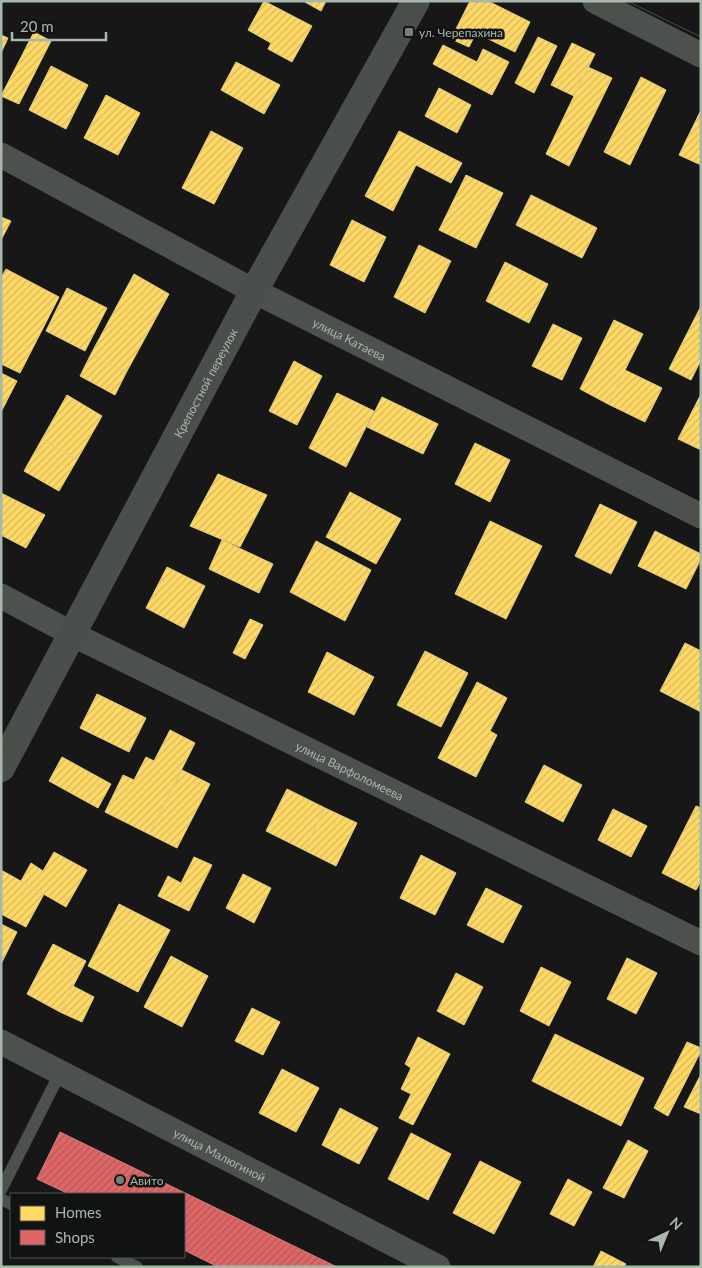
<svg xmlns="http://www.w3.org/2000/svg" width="702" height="1268" font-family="Lato,sans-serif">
	<defs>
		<pattern id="homes-hatch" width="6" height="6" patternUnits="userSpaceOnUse" patternTransform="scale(1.25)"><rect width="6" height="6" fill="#ffd966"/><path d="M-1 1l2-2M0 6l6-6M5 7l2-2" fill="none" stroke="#d6b95c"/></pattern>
		<pattern id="shops-hatch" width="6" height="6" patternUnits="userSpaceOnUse" patternTransform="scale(1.25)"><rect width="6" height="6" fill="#e06666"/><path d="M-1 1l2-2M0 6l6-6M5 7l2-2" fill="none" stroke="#b45a5a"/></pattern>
	</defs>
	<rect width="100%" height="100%" fill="#171717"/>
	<path fill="url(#homes-hatch)" stroke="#e5cf7b" d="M264,1L312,26L292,62L268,49L271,43L248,30Z
		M303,1H326L321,11Z
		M470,1H488L530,22L515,52L476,33L469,47L451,39Z
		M34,32L51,41L19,104L1,96Z
		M1,35L8,38L1,53Z
		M538,37L557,46L534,93L515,83Z
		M572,43L595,54L574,96L551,85Z
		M443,45L477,62L483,49L509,62L492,95L433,64Z
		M236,62L280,85L264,114L221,90Z
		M51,66L88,85L66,129L29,110Z
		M588,67L612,78L569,166L546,154Z
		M641,77L666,90L630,165L604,152Z
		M439,88L471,105L457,133L425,116Z
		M106,95L140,113L118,155L84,138Z
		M701,110V165L679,155Z
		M211,131L243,148L214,204L182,188Z
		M399,131L462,163L451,183L416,165L393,211L365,196Z
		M466,175L503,193L476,248L439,230Z
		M531,195L597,228L582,258L516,225Z
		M1,217L11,221L1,240Z
		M352,220L386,237L364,282L330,265Z
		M419,245L451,261L425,313L394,297Z
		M505,262L548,284L529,323L486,301Z
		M6,269L59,297L20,373L1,364V278Z
		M134,274L169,294L126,373L91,354Z
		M67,288L107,308L85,351L46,331Z
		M701,306V360L691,380L669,369Z
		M614,320L643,334L608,404L580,389Z
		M553,324L582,338L562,380L532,366Z
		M91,354L126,373L115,395L80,376Z
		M294,361L322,376L297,425L269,411Z
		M625,370L662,388L645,422L608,404Z
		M1,373L17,381L1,412Z
		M337,393L374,411L346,467L309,448Z
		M701,394V450L678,439Z
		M67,395L102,416L77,460L42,439Z
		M382,397L438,424L423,454L367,427Z
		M42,439L77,460L59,491L24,471Z
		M475,443L510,460L490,502L455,484Z
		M218,474L267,495L240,547L190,526Z
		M350,492L401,519L376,564L326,537Z
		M1,493L45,515L26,548L1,535Z
		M600,504L637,522L611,574L575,556Z
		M490,521L542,546L506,619L455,594Z
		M655,531L701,554V559L686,589L638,566Z
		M222,540L273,564L259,593L209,569Z
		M316,541L371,570L345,621L290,592Z
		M167,567L205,586L184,628L146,608Z
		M250,619L263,625L245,659L233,653Z
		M685,643L701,651V712L660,691Z
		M425,651L468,673L441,727L397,705Z
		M327,652L374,677L354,715L308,692Z
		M477,682L507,698L490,731L497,735L476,777L438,758Z
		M97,694L146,718L129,752L80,728Z
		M170,730L195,743L149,834L105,812L123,775L134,780L146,757L154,761Z
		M62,757L111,784L98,808L49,781Z
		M544,765L582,785L563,822L525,802Z
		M182,770L210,784L177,848L149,834Z
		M287,789L325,808L304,850L266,831Z
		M696,806L701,808V881L696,890L662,873Z
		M325,808L357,823L336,866L304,850Z
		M613,809L647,826L631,857L598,840Z
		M54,852L87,870L66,907L21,881L31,863L43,871Z
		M421,855L456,873L435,915L400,898Z
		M194,857L212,865L189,911L158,896L168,876L181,883Z
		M1,870L44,894L26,927L1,914Z
		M243,874L271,888L254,923L226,908Z
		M486,888L522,906L503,943L467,925Z
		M119,904L170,930L138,992L88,966Z
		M1,924L17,932L1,964Z
		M53,944L86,961L60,1012L27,994Z
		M171,956L208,976L182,1027L144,1007Z
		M627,958L657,973L636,1014L607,999Z
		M541,967L571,982L549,1026L520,1011Z
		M456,973L483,987L464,1025L437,1011Z
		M73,986L94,997L82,1022L60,1012Z
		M252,1008L280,1022L263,1055L235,1041Z
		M555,1034L644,1078L621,1126L532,1081Z
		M418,1037L450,1054L413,1125L399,1118L411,1094L401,1089L411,1068L405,1064Z
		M687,1042L701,1048V1051L668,1116L654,1108Z
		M282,1069L319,1088L296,1132L259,1113Z
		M701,1074V1114L684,1107Z
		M340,1108L378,1128L359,1164L322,1145Z
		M411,1133L451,1154L428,1200L388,1179Z
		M628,1140L648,1151L624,1198L603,1188Z
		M480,1161L521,1182L494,1234L453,1213Z
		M568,1179L592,1192L574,1226L550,1214Z
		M601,1251L626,1264L624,1267H593Z"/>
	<path fill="url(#shops-hatch)" stroke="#cf7f7b" d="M60,1132L337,1267H218L184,1250V1194H69L37,1179Z"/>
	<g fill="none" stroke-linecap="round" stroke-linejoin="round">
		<path stroke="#4d514e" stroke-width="12" d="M1,1190L60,1073
			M1,1199L11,1204
			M117,1257L137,1267"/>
		<g stroke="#4d514e" stroke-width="25">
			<path d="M595,1L701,55"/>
			<path id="s1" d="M1,155L254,291L701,516"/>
			<path id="s2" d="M1,596L80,638L701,943"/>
			<path id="s3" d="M1,1042L438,1267"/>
		</g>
		<path stroke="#4a4f4c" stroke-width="28" id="s4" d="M1,768L254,291L416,1"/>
		<path stroke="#484c49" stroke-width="1" d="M627,1L701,37
			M1,754L248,287L409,1
			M1,783L260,294L425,1"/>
	</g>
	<g fill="#758078" stroke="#111312" stroke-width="2">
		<rect x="404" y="27" width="10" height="10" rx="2.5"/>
		<circle cx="120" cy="1180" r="5"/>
	</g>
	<g text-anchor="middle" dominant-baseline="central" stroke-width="5" stroke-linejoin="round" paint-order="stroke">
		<g font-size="12" fill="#a8b9ac" stroke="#111312" text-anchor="start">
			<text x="419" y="32">ул. Черепахина</text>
			<text x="130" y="1180">Авито</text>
		</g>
		<g font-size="12" fill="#a8b9ac" stroke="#111312">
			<text stroke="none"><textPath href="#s1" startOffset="394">улица Катаева</textPath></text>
			<text stroke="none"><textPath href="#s4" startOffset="436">Крепостной переулок</textPath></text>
			<text stroke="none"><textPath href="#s2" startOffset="390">улица Варфоломеева</textPath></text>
			<text stroke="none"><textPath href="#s3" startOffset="246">улица Малюгиной</textPath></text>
		</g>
	</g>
	<rect width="702" height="1268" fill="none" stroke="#a8b9ac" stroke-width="5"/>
	<rect x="10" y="1193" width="175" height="65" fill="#111312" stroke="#4d5550"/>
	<rect x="20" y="1206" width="25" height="15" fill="#ffd966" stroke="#4d5550"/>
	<text x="55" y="1218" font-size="15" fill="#a8b9ac">Homes</text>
	<rect x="20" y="1230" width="25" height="15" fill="#e06666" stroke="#4d5550"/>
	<text x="55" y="1243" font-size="15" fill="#a8b9ac">Shops</text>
	<g transform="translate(667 1233) rotate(44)" stroke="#111312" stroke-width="4" paint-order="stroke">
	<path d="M0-4L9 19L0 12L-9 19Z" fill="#a8b9ac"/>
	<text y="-8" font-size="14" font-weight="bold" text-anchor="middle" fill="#a8b9ac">N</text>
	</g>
	<path d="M12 32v8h94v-8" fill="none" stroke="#a8b9ac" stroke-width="2.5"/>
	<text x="20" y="32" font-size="15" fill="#a8b9ac" stroke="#111312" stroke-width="4" paint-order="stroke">20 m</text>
</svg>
